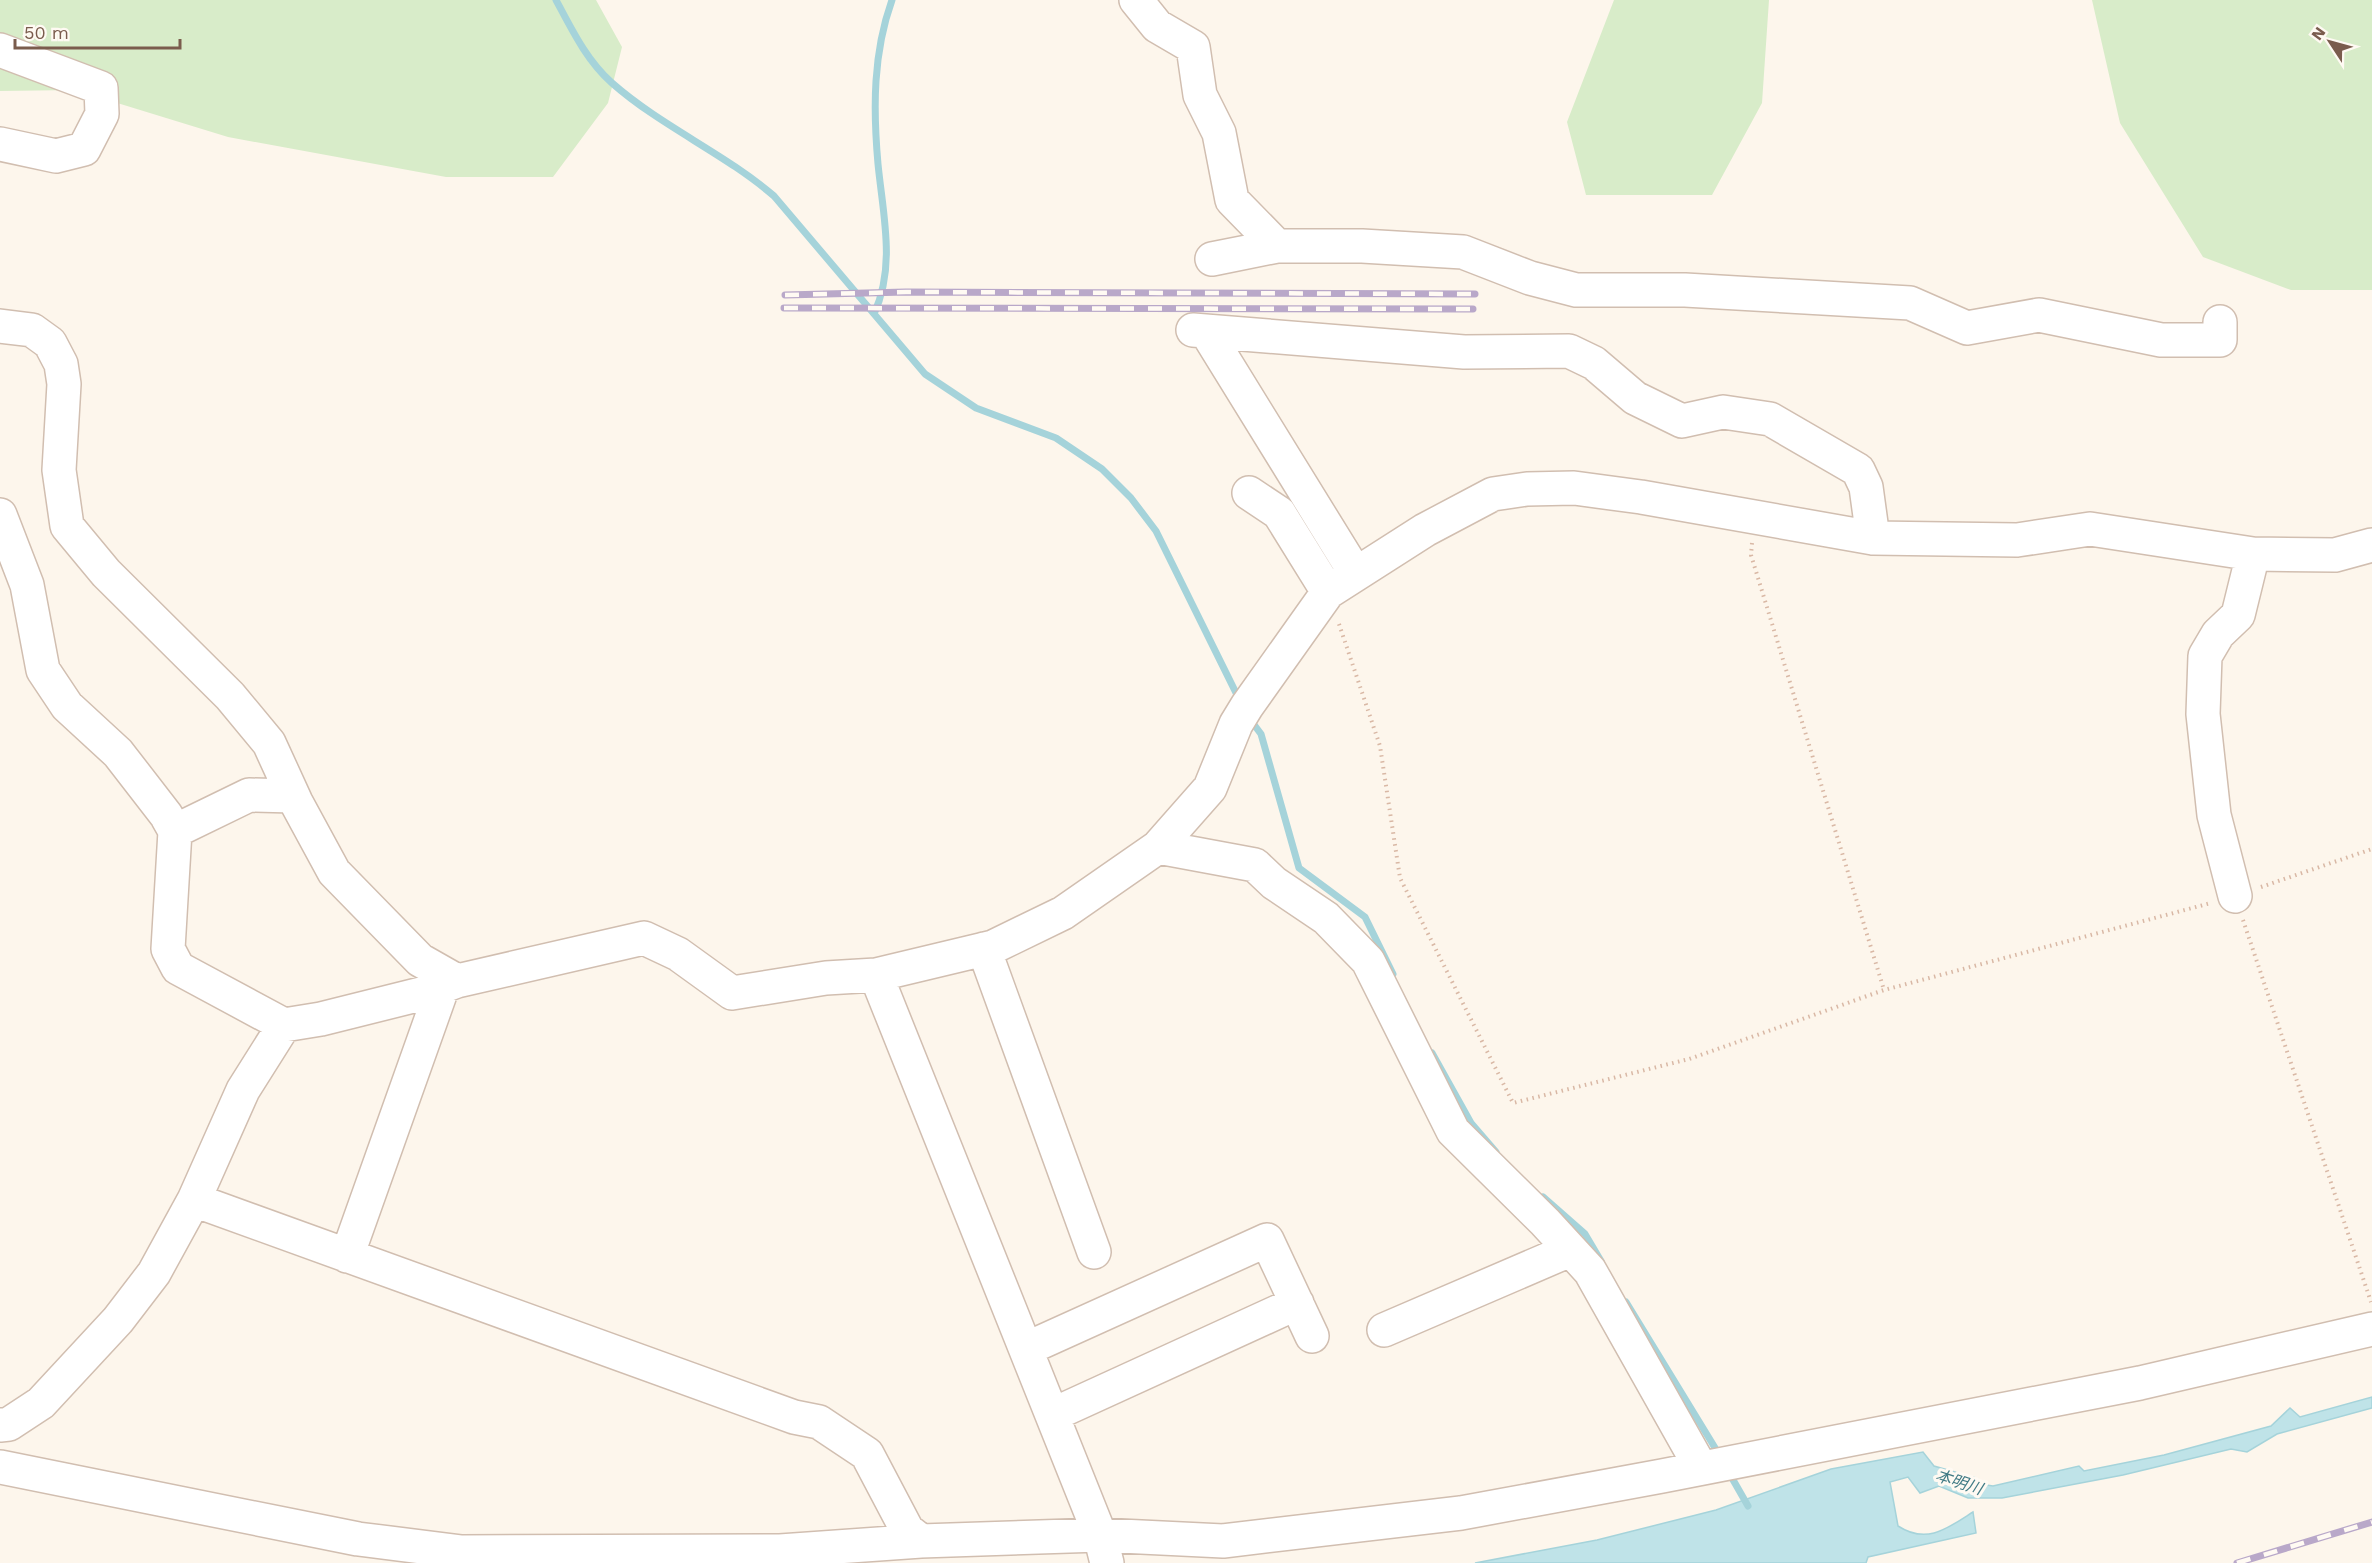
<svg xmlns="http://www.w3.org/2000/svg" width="2372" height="1563" font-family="'Work Sans','Noto Sans JP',sans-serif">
	<rect width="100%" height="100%" fill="#fdf6ec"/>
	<path fill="#d8ecc9" d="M0,0H596L622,47L608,103L553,177H446L228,137L75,90L0,91Z
		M1614,0H1769L1762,103L1712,195H1586L1567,122Z
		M2092,0H2372V290H2291L2203,257L2120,123Z"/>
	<path fill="#bfe3e8" stroke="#a5d3da" stroke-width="1.5" d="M2372,1397V1408L2277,1434L2247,1452L2231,1449L2123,1475L2002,1498H1968L1939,1486L1920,1493L1908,1477L1890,1482L1898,1526C1927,1545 1948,1528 1973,1512L1976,1533L1868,1557L1866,1563H1475L1597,1540L1716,1510L1831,1469L1923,1452L1934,1466L1976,1478L1980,1484L1993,1486L2079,1466L2084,1471L2164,1455L2271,1426L2290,1408L2300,1417Z"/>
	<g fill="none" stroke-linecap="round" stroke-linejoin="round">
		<path stroke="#a5d3da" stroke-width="7" d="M556,0C572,30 587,61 612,83C662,127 724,153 774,196L925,374L976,408L1056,438L1102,469L1131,498L1156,531L1240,701
			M874,314C896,266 883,215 878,164C873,108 873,53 892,0
			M1249,718L1261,734L1299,868L1365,917L1393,974
			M1432,1053L1471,1123L1496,1152
			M1543,1197L1585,1234L1601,1261
			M1626,1302L1720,1456
			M1728,1471L1748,1506"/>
		<g stroke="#d1beb0" stroke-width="36">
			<path id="minor" d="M1136,0L1157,26L1193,47L1200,95L1219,133L1232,200L1277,246H1362L1463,252L1530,278L1576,290H1685L1910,303L1967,328L2039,315L2161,340H2220V322
				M0,50L101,88L102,114L84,149L56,156L0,144
				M1212,259L1277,246
				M0,326L32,330L50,343L61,364L64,384L59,470L67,526L106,573L230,696L269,743L296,802L334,872L420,960L457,981
				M1193,330L1464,352L1569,351L1594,363L1635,398L1682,421L1723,412L1770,419L1858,470L1866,487L1873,538
				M1206,331L1356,574
				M1249,493L1279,513L1328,592
				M0,515L27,585L43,670L67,706L118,753L166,815L175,831
				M293,796L249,795L175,831L168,949L178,968L284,1025L321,1019L425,993L457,981L644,938L678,954L732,993L826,978L876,975L993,947L1063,913L1158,847L1210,788L1236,724L1247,706L1328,592L1425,530L1493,494L1527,489L1574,488L1641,497L1873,538L2017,540L2090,529L2253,554L2335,555L2372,545
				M1158,847L1255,865L1274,883L1326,918L1368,961L1453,1131L1545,1222L1590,1271L1701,1468
				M2235,896L2214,815L2203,714L2205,656L2218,634L2238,615L2253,554
				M984,949L1094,1252
				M876,975L1100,1535L1107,1563
				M194,1200L794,1417L819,1422L867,1454L907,1530L921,1541
				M347,1256L443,986
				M1384,1330L1570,1250
				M1026,1349L1267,1240L1312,1336
				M1052,1415L1297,1303
				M0,1425L9,1424L41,1403L118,1320L154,1273L194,1200L243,1090L284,1025
				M0,1467L358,1539L462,1552L780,1551L921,1541L1100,1535L1223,1541L1461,1513L1662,1476L2140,1383L2372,1329"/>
		</g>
		<path stroke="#d9b8a5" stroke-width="4" stroke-dasharray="1.5 4.5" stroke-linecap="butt" d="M1752,543L1751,555L1884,990
			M1339,624L1380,746L1400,878L1513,1103L1689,1059L1884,990L2211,903
			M2261,887L2372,849
			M2243,920L2371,1302"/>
		<use href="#minor" stroke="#fff" stroke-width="33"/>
		<g stroke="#b9a8c9" stroke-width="7">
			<path id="rail" d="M785,295L906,292L1475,294
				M784,308L1473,309
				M2237,1563L2372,1522"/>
		</g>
		<use href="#rail" stroke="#fffaf3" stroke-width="4.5" stroke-dasharray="14" stroke-linecap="butt"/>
	</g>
	<g text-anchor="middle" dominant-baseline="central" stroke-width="6" stroke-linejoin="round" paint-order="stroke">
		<g font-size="16" font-style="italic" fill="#437c86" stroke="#fffaf3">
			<text transform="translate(1959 1482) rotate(18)">本明川</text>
		</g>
	</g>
	<g transform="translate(2330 42) rotate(306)" stroke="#fffaf3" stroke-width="4.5" paint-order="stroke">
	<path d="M0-4.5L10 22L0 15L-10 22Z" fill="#7a5c4d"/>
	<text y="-9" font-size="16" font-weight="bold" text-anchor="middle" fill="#7a5c4d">N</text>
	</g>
	<path d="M15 39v9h165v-9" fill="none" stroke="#7a5c4d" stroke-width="3"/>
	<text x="24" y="39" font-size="18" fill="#7a5c4d" stroke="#fffaf3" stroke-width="4.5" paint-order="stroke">50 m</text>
</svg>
